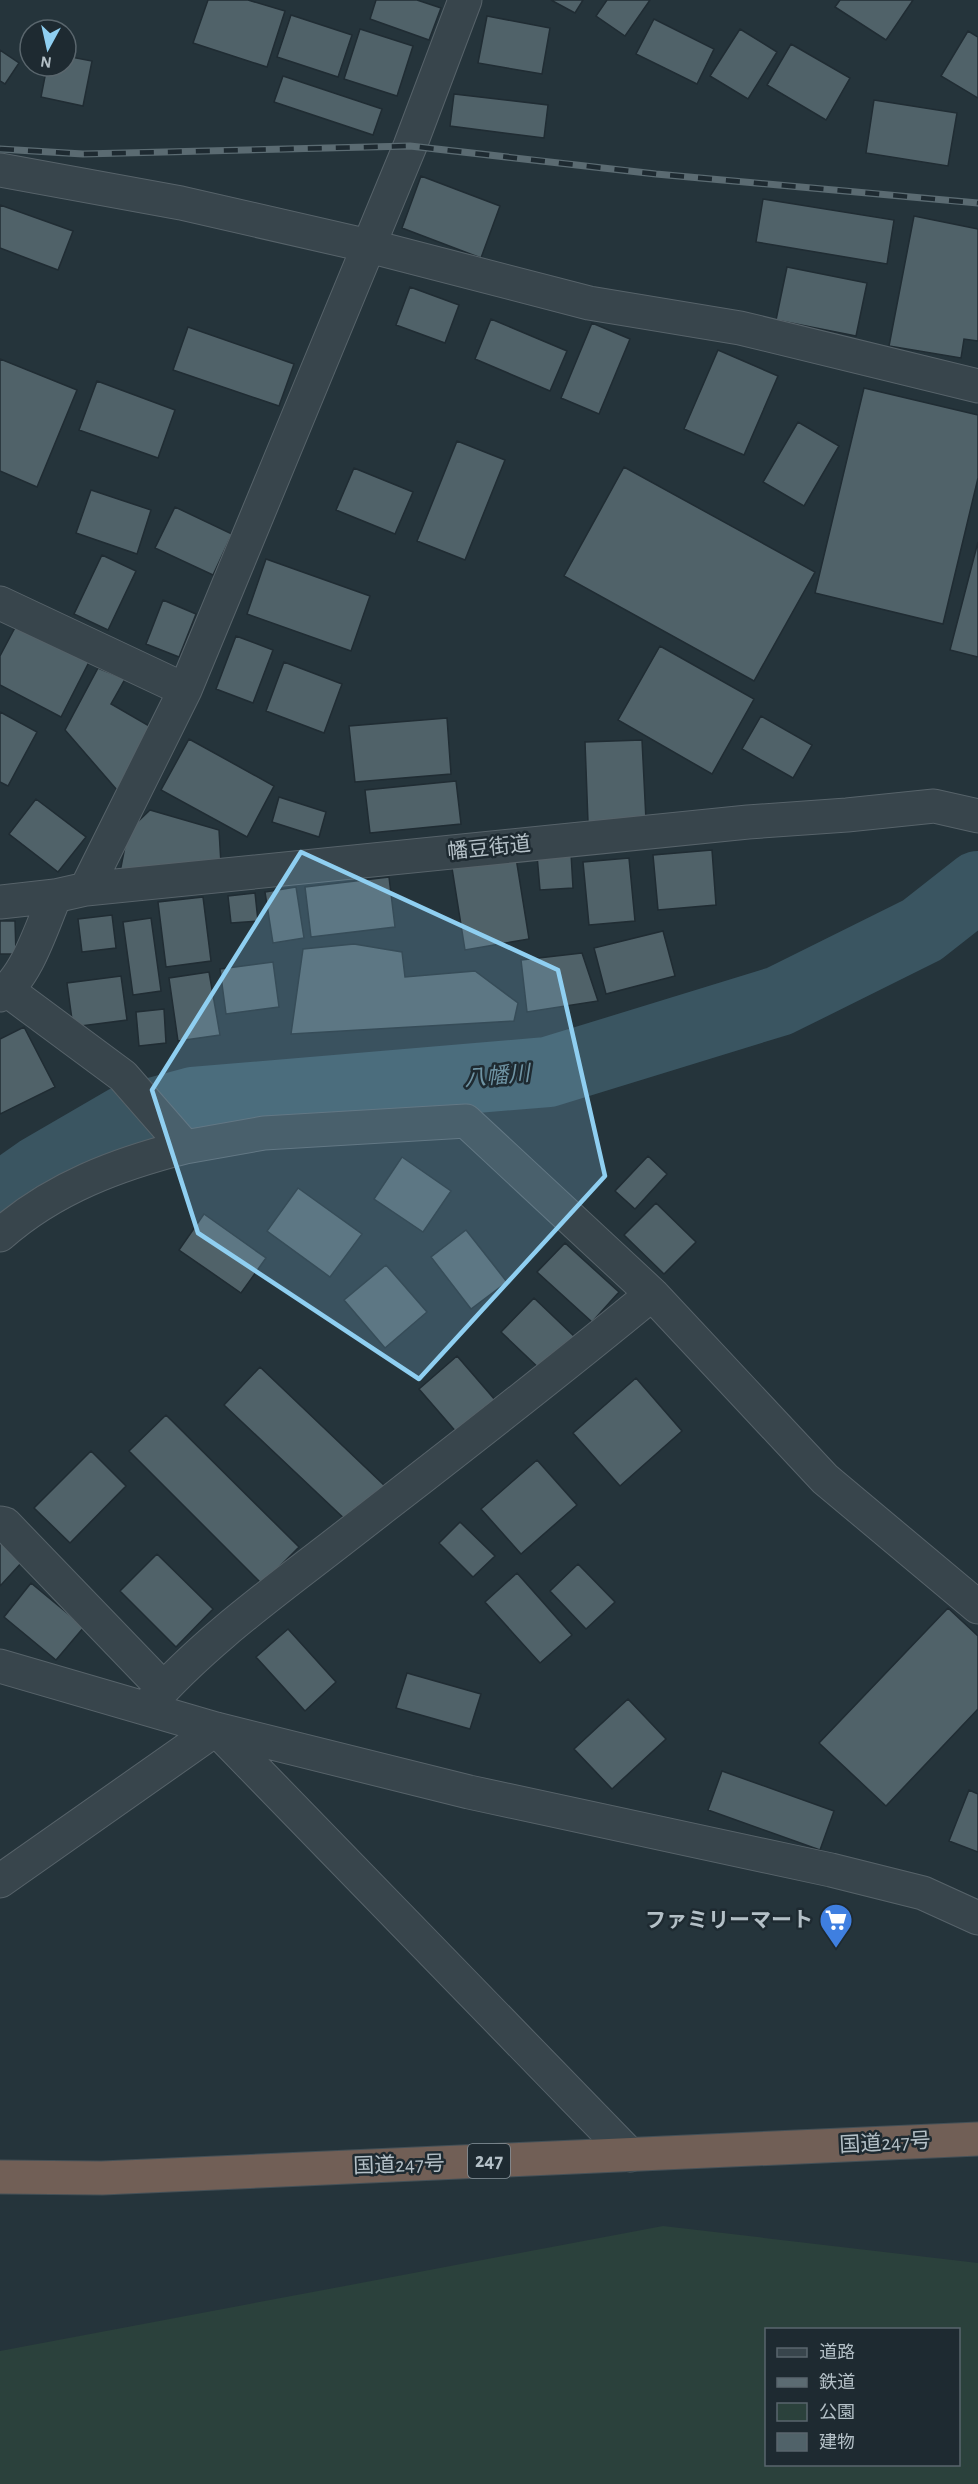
<svg xmlns="http://www.w3.org/2000/svg" width="978" height="2484" font-family="'Alegreya Sans','Noto Sans JP',sans-serif">
	<rect width="100%" height="100%" fill="#25343b"/>
	<path fill="#2b413c" fill-rule="evenodd" d="M663,2226L978,2263V2484H0V2351ZM766,2330H958V2464H766Z"/>
	<g fill="none" stroke-linecap="round" stroke-linejoin="round">
		<path stroke="#3a5561" stroke-width="70" d="M0,1198L40,1170L126,1120L193,1102L548,1072L779,1001L922,930L978,886"/>
	</g>
	<path fill="#506269" stroke="#202c33" stroke-width="1.5" d="M208,0H248L285,11L267,67L193,43Z
		M376,0H417L441,8L429,40L370,19Z
		M551,0H583L575,13Z
		M607,0H650L625,36L596,16Z
		M840,0H913L886,40L835,7Z
		M291,15L352,35L338,77L277,57Z
		M487,16L550,28L542,74L478,63Z
		M654,19L714,49L697,84L636,54Z
		M360,29L413,46L397,96L344,79Z
		M740,29L777,52L748,99L710,76Z
		M968,31L978,37V98L941,76Z
		M791,44L850,78L826,120L767,85Z
		M0,50L19,63L5,84L0,81Z
		M66,56L92,61L83,106L41,97L47,66H66Z
		M283,76L382,109L373,135L274,102Z
		M454,94L548,105L544,138L450,126Z
		M874,100L957,113L948,166L866,153Z
		M421,176L500,206L481,258L402,228Z
		M763,199L894,220L887,264L756,242Z
		M0,205L73,231L58,270L0,248Z
		M914,216L978,229V341L964,339L961,358L889,346Z
		M787,267L867,283L856,336L776,320Z
		M410,287L459,305L445,343L396,325Z
		M491,319L567,351L550,391L475,359Z
		M592,323L630,339L599,414L561,398Z
		M188,327L294,364L279,406L173,370Z
		M718,350L778,376L744,455L684,429Z
		M0,359L77,390L37,487L0,471Z
		M97,381L175,410L158,458L79,430Z
		M864,388L978,415V478L943,624L815,593Z
		M798,422L839,446L804,506L763,482Z
		M457,441L505,460L465,560L417,541Z
		M624,467L815,572L754,681L564,576Z
		M354,468L413,492L395,534L336,510Z
		M91,490L151,510L137,554L76,533Z
		M175,507L232,534L213,575L155,548Z
		M978,542V657L950,650Z
		M102,555L136,571L108,630L74,614Z
		M266,559L370,596L351,651L247,614Z
		M163,600L196,614L179,657L146,644Z
		M18,622L90,660L61,717L0,685V656Z
		M236,636L273,650L253,703L216,689Z
		M660,646L754,699L712,774L618,720Z
		M284,662L342,684L324,733L266,711Z
		M98,668L125,679L111,704L151,727L117,790L65,730Z
		M0,712L37,732L8,786L0,782Z
		M761,716L812,745L793,778L742,749Z
		M447,718L451,774L355,782L349,726Z
		M189,739L274,786L247,837L161,790Z
		M642,740L646,820L588,822L585,742Z
		M456,781L461,824L370,833L365,790Z
		M279,797L326,812L319,837L272,822Z
		M36,799L86,837L58,872L9,834Z
		M150,810L219,830L221,864L120,872L128,831Z
		M712,850L716,905L658,910L653,855Z
		M571,853L573,888L540,890L537,855Z
		M516,858L529,939L465,950L452,868Z
		M629,858L635,921L589,925L583,862Z
		M389,877L395,927L311,937L305,887Z
		M296,887L304,938L273,943L265,892Z
		M255,893L258,921L231,923L228,896Z
		M203,897L211,961L166,967L158,902Z
		M112,915L116,948L82,952L78,919Z
		M151,918L161,991L133,995L123,922Z
		M0,921H15L16,954H0Z
		M663,931L675,976L606,994L594,948Z
		M354,944L402,952L405,977L475,971L518,1003L514,1021L291,1034L303,949Z
		M582,953L598,1001L527,1012L521,960Z
		M273,962L279,1007L226,1014L220,969Z
		M209,972L220,1035L178,1041L169,978Z
		M121,976L127,1020L73,1027L67,983Z
		M164,1009L166,1043L139,1046L136,1012Z
		M24,1027L55,1087L0,1114V1039Z
		M648,1156L667,1174L635,1209L615,1191Z
		M402,1157L451,1191L423,1232L374,1199Z
		M298,1188L362,1234L330,1277L267,1231Z
		M656,1203L696,1242L664,1274L624,1235Z
		M204,1214L266,1258L241,1293L179,1250Z
		M466,1230L507,1282L471,1309L431,1257Z
		M565,1243L619,1292L592,1322L537,1272Z
		M386,1265L427,1312L385,1348L344,1300Z
		M534,1298L577,1339L544,1373L501,1332Z
		M457,1356L496,1401L458,1434L419,1389Z
		M260,1367L386,1487L350,1524L224,1405Z
		M636,1378L682,1431L620,1486L573,1433Z
		M166,1415L299,1547L262,1584L129,1451Z
		M91,1451L126,1486L70,1543L34,1508Z
		M537,1460L577,1505L521,1554L481,1509Z
		M460,1522L495,1556L473,1577L439,1543Z
		M0,1540L23,1561L0,1586Z
		M157,1554L213,1609L176,1647L120,1591Z
		M578,1564L615,1602L586,1629L550,1591Z
		M517,1573L572,1635L540,1663L485,1602Z
		M31,1583L84,1627L56,1660L4,1617Z
		M948,1608L978,1636V1709L886,1806L819,1743Z
		M288,1629L336,1682L305,1711L256,1657Z
		M407,1673L481,1694L470,1729L396,1708Z
		M628,1699L666,1739L612,1789L574,1749Z
		M722,1771L834,1811L820,1850L708,1810Z
		M969,1790L978,1794V1852L949,1841Z"/>
	<g fill="none" stroke-linecap="round" stroke-linejoin="round">
		<g stroke="#57636a" stroke-width="35">
			<path id="minor" d="M0,170L181,203L369,246L589,303L740,328L978,386
				M0,603L185,690
				M86,889L185,690L410,146L465,0
				M0,902L55,896L86,889L748,822L847,815L934,806L978,816
				M7,990L123,1076L185,1147L264,1133L466,1121L652,1294L825,1479L978,1607
				M0,995C27,977 42,926 55,896
				M0,1235C53,1188 118,1164 185,1147
				M0,1523L5,1524L163,1688
				M0,1666L216,1729L469,1792L831,1870L923,1893L978,1918
				M146,1708C203,1642 277,1590 346,1536C449,1456 552,1377 652,1294
				M0,1881L216,1729L630,2155"/>
		</g>
		<g stroke="#445057" stroke-width="35">
			<path id="highway" d="M0,2177L102,2178L978,2139"/>
		</g>
		<use href="#minor" stroke="#38454c" stroke-width="33"/>
		<use href="#highway" stroke="#715f56" stroke-width="33"/>
		<g stroke="#5b6b72" stroke-width="7">
			<path id="rail" d="M0,149L83,154L410,146L656,174L978,203"/>
		</g>
		<use href="#rail" stroke="#1e2a31" stroke-width="4.5" stroke-dasharray="14" stroke-linecap="butt"/>
	</g>
	<path fill="#8fcff1" fill-opacity="0.2" stroke="#8fcff1" stroke-width="4.5" stroke-linejoin="round" d="M301,852L558,970L605,1176L419,1379L198,1233L152,1090Z"/>
	<defs>
		<g id="supermarket-pin" transform="scale(1.725)"><path d="M0 17L-7.5 6A9.5 9.5 0 1 1 7.5 6Z" fill="#3f7fe0" stroke="#1e2a31"/><path d="M-6-5.5h2.5l.6 2H6L4.5 2H-2.5L-4.4-4H-6ZM-1.5 3.2a1.3 1.3 0 1 0 .1 0ZM3 3.2a1.3 1.3 0 1 0 .1 0Z" fill="#fff"/></g>
	</defs>
	<g fill-rule="evenodd">
		<use href="#supermarket-pin" x="836" y="1920"/>
	</g>
	<g text-anchor="middle" dominant-baseline="central" stroke-width="5" stroke-linejoin="round" paint-order="stroke">
		<rect fill="#1e2a31" stroke="#87939a" stroke-width="1.5" x="468" y="2144" width="42" height="34" rx="4.5"/>
		<g font-size="20" font-weight="bold" fill="#b4c0c7">
			<text x="489" y="2161">247</text>
		</g>
		<g font-size="21" fill="#b4c0c7" stroke="#1e2a31">
			<text transform="translate(489 848) rotate(-6)">幡豆街道</text>
			<text transform="translate(885 2143) rotate(-3)">国道247号</text>
			<text transform="translate(399 2165) rotate(-2)">国道247号</text>
		</g>
		<g font-size="21" font-weight="bold" fill="#b4c0c7" stroke="#1e2a31" text-anchor="end">
			<text x="813" y="1920">ファミリーマート</text>
		</g>
		<g font-size="22" font-style="italic" fill="#6f94a4" stroke="#1e2a31">
			<text transform="translate(497 1076) rotate(-5)">八幡川</text>
		</g>
	</g>
	<rect x="765" y="2328" width="195" height="138" fill="#1e2a31" stroke="#5a666d" stroke-width="1.5"/>
	<rect x="777" y="2348" width="30" height="9" fill="#38454c" stroke="#5a666d" stroke-width="1.5"/>
	<text x="819" y="2358" font-size="18" fill="#b4c0c7">道路</text>
	<rect x="777" y="2378" width="30" height="9" fill="#5b6b72" stroke="#5a666d" stroke-width="1.5"/>
	<text x="819" y="2388" font-size="18" fill="#b4c0c7">鉄道</text>
	<rect x="777" y="2403" width="30" height="18" fill="#2b413c" stroke="#5a666d" stroke-width="1.5"/>
	<text x="819" y="2418" font-size="18" fill="#b4c0c7">公園</text>
	<rect x="777" y="2433" width="30" height="18" fill="#506269" stroke="#5a666d" stroke-width="1.5"/>
	<text x="819" y="2448" font-size="18" fill="#b4c0c7">建物</text>
	<g transform="translate(48 48) rotate(188)"><circle r="28" fill="#1e2a31" stroke="#5a666d" stroke-width="1.5"/>
	<path d="M0-4.5L10 22L0 15L-10 22Z" fill="#8fcff1"/>
	<text y="-9" font-size="16" font-weight="bold" text-anchor="middle" fill="#b4c0c7">N</text>
	</g>
</svg>
